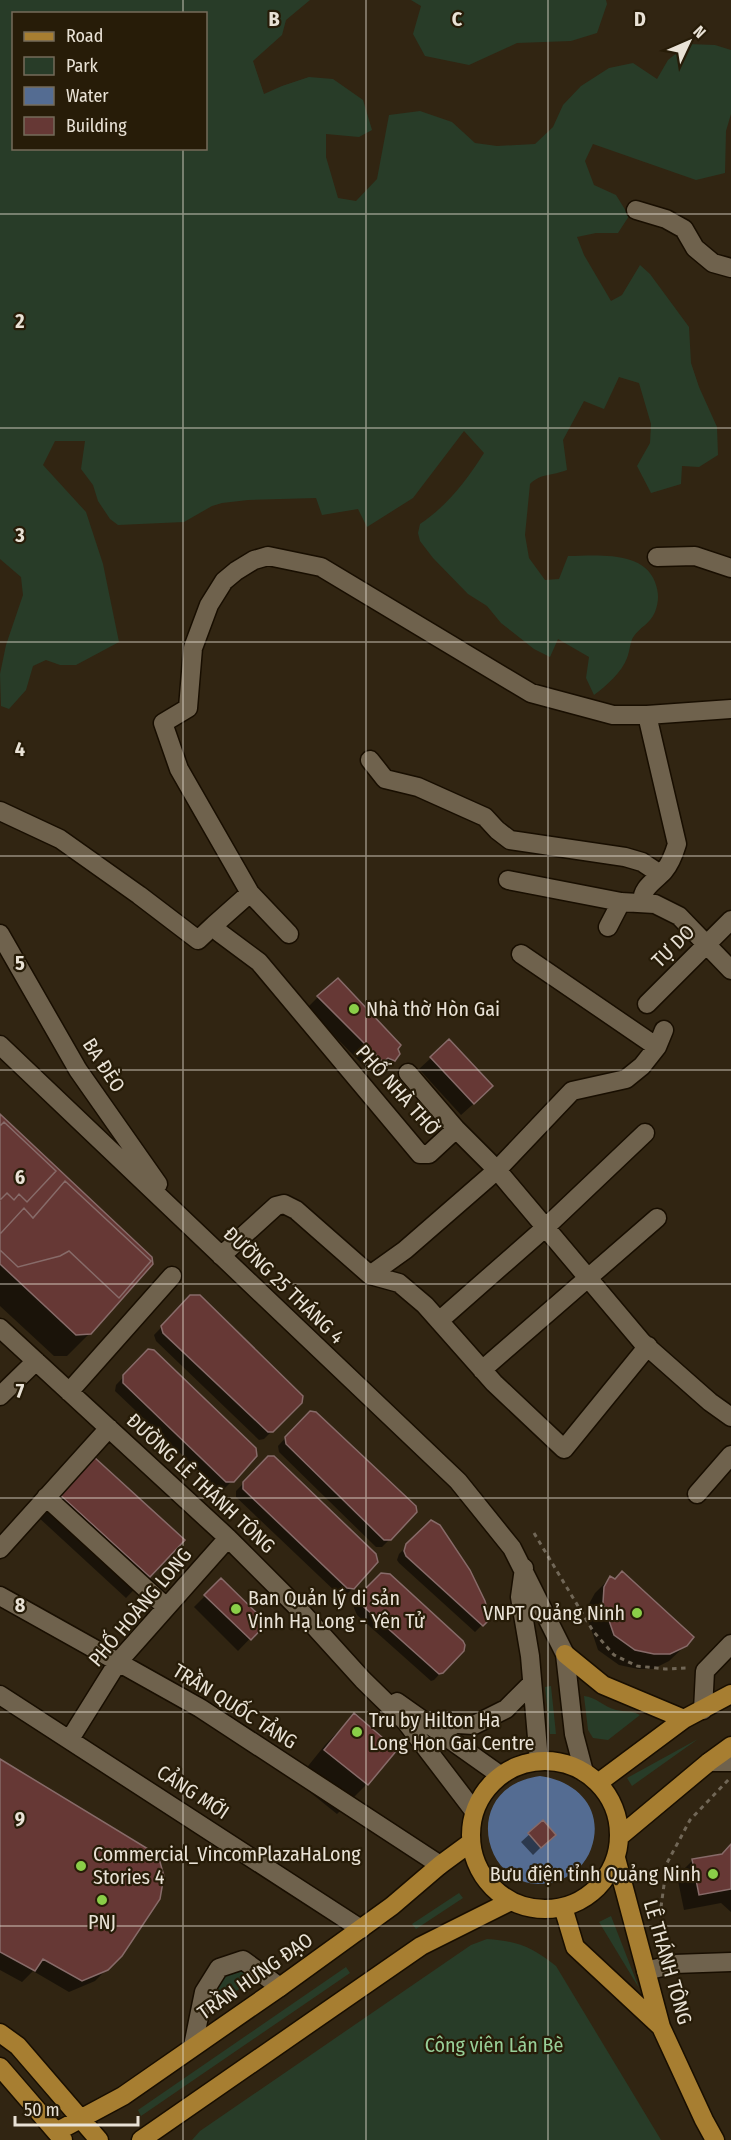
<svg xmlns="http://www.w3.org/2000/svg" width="731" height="2140" font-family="'Fira Sans Condensed',sans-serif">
	<rect width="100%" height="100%" fill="#312512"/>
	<path fill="#283c28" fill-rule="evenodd" d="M0,0H310L286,20L282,35L253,61L264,94L282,86L309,77L333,79L363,100L372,130L359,137L326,134V157L338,198L356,201L377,179L389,115L420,111L452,122L475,143L497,146L535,144L553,127L563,105L581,86L609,68L633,63L657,79L668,60L688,44L715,45L731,50V114L726,131L725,173L696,180L593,144L585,161L594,185L616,195L629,216L618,233H596L577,237L584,255L611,301L622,295L640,265L650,274L689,327L691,363L699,387L717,427L718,455L699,467L682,466L681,484L651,493L637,466L650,443L651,424L639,383L619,377L604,409L584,401L563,440L567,470C552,476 541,473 530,484L525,535L529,558L545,580L559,579L568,556C595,556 643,550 655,582C659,593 659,601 655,612C650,624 640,627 634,636C630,641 630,651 627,658C622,672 606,686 594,695L586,678L589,657L558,639L550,657L534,649L501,623L487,606L468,594L433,558L420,541L418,533L420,524C448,505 466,481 484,453L464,431L413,498L367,527L358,509L322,515L316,498L248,500L222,503L212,506L184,522L118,525L110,519L98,501L93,485L81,469L85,441H55L43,465L86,512L103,564L119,642L76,665H60L46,660L33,666L26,690L9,709L1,706L0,674L6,645L23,595L21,577L0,559ZM14,14H206V148H14Z
		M411,0H606L607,4L597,33L571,41L517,43L469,65L425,56L413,34L421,6Z
		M551,1686L556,1734H550L545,1687Z
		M584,1696C596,1697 604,1707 616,1710C625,1712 632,1710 640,1715L608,1740L593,1738L588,1730Z
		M698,1739L632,1786L627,1778Z
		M459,1893L463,1898L416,1929L412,1924Z
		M611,1916L639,1988L599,1922Z
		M487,1939C518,1941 532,1947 556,1966L661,2140H192L200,2131L471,1945Z
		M346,1967L350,1973L141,2116L138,2110Z
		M246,1970L251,1981L210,2009L215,1992L226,1976Z"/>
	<path fill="#546c92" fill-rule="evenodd" d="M540,1776C578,1781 605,1810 591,1849C586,1863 574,1875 560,1880C487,1907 452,1788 540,1776ZM543,1820L556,1835L541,1848L528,1833Z"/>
	<path fill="#0007" d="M318,997L394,1060L382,1072L375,1069L371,1073L307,1008Z
		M431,1058L480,1098L461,1115L419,1069Z
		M0,1116L90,1333L67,1356H54L0,1306Z
		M183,1305L301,1402L264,1439L259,1440L156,1341L154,1335Z
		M148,1351L232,1481L224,1489H218L115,1391L116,1385Z
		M302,1420L390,1539L382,1547H376L279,1452L278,1446Z
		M269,1457L353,1588L345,1596L339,1595L236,1497V1491Z
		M94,1459L182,1540L126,1598L37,1516Z
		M431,1522L488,1619L475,1632L399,1563L397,1560L399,1554Z
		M382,1575L462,1650L434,1680L431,1681L357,1615L354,1608V1602Z
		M610,1578L686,1645L669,1661L653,1669H638L619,1665L598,1650L588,1620L589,1604L595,1593Z
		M221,1580L265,1623L238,1651L194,1607Z
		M354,1715L395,1751L367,1784L337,1814L296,1781L325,1745Z
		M0,1760L121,1955L95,1981L69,1992L33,1971L22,1982L0,1970Z
		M543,1822L546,1842L533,1855L521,1842Z
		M731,1845V1912L721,1903L684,1910L677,1876L693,1860L721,1855Z"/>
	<path fill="#663835" stroke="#876b69" stroke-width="1.5" d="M338,978L401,1045L398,1049L400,1054L395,1061L388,1058L383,1062L317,996Z
		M449,1039L493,1086L474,1104L430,1057Z
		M0,1114L152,1257L153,1264L91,1334L76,1335L0,1264Z
		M4,1122L56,1171L27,1202L19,1194L14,1200L7,1193L0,1200V1126Z
		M65,1181L151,1261L119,1298L69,1251L60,1256L18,1267L0,1250V1234L24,1208L33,1218Z
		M190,1295H200L303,1396L302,1403L273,1432H268L163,1333L161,1326Z
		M148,1349L154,1350L256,1448L257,1456L234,1482H226L123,1383V1375Z
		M310,1411L316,1412L416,1506L417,1512L391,1540H384L286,1444L285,1437Z
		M268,1456H274L376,1554L378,1562L354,1589L347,1588L243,1489V1482Z
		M94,1457L185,1540L150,1577L58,1493Z
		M431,1520L440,1525L470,1570L485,1601L490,1619L483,1626L406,1556L404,1551L406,1544Z
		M622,1571L694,1637L687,1646L670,1654H654L635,1650L614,1635L603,1603L604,1587L610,1576L615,1579Z
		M381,1573L390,1574L463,1641L465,1645L464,1651L443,1673L439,1674L364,1607L361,1600V1593Z
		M221,1578L267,1623L251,1640L204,1595Z
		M354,1713L397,1750L368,1785L324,1750Z
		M0,1759L158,1855L164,1876L160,1899L122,1956L108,1970L82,1981L43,1959L35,1971L0,1952Z
		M543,1820L556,1835L541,1848L528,1833Z
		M731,1844V1889L699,1895L692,1859L722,1854Z"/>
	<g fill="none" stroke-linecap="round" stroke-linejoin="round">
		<g stroke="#180e00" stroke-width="21">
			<path id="minor" d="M636,210L666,219L684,229L695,248L713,263L731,268
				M657,557L695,556L731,568
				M370,760L385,779L418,787L485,817L497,830L510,840L625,857L642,862L657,872L662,873
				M0,811L60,839L139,895L198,940L214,925L220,933L259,962L420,1154H429L456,1129L497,1170L642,1342L710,1402L731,1417
				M508,880L621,902L655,904L679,916L731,970
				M642,902C642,887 655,881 664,871C671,863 674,854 677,844L647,715
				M214,925L250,893
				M608,927L621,902
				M0,934L78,1070L158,1184
				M289,934L250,893L179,769L163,723L188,708L193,648L209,605L224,581L236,571L254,560L268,556L321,567L531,693L613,715H647L731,709
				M521,954L657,1047
				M647,1004L731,920
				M0,1045L458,1481L512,1548L565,1654L574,1734L584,1772
				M408,1073L456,1129
				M221,1256L276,1206L284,1204L296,1210L370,1275L399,1283L425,1305L494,1383L564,1449L648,1346
				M370,1275L405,1250L497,1170L572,1091L626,1079L642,1066L657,1047L664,1030
				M439,1321L546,1227L645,1133
				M0,1328L228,1538L295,1605L363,1680L406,1722L474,1811
				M482,1370L657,1218
				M69,1392L172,1276
				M0,1396L36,1361
				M697,1494L731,1455
				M46,1497L166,1607
				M0,1549L109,1428
				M524,1568L520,1597L530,1656L539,1761
				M0,1596L200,1708L440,1865
				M0,1695L361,1929
				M397,1702L500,1775
				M703,1710L705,1671L731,1644
				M425,1722L474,1725L506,1709L532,1683
				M70,1739L118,1662L228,1538
				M709,1762H731
				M646,1971L674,1964L731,1962
				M193,2046L204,1992L219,1968L243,1960L280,1987"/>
		</g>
		<g stroke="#180e00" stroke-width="21">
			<path id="major" d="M565,1654L603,1685L684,1719
				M471 1835a74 74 0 1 1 148 0a74 74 0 1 1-148 0Z
				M598,1783L684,1719L731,1694
				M619,1837L709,1762L731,1746
				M616,1858L661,2027L704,2120L715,2140
				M563,1907L575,1947L661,2027
				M0,2033L18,2046L99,2140
				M0,2067L63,2140
				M56,2132L123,2096L280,1987L392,1906L440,1865L470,1843
				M141,2140L421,1946L511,1901"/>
		</g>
		<path stroke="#716757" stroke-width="3" stroke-dasharray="4.5 4.5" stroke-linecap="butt" d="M534,1533L593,1631L614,1655L637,1666L665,1669L687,1668
			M661,1907L667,1863L690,1820L730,1778"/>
		<use href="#minor" stroke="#6f624d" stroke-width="18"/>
		<use href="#major" stroke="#a77e31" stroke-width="18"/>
	</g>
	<path fill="none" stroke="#e9e2d6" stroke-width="1.5" stroke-opacity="0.55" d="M183,0V14M366,0V2140M548,0V2140M183,148V2140M0,214H731M0,428H731M0,642H731M0,856H731M0,1070H731M0,1284H731M0,1498H731M0,1712H731M0,1926H731"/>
	<g fill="#8ace48" stroke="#271c08" stroke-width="2">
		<circle cx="354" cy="1009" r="6"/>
		<circle cx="236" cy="1609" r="6"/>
		<circle cx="637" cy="1613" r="6"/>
		<circle cx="357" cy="1732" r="6"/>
		<circle cx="81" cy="1866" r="6"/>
		<circle cx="713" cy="1874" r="6"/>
		<circle cx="102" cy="1900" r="6"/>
	</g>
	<g text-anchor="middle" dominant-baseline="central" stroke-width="4.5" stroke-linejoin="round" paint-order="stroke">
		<g font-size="20" fill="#e9e2d6" stroke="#271c08">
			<text transform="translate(673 946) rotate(-45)">TỰ DO</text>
			<text transform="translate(104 1065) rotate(57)">BA ĐÈO</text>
			<text transform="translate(398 1090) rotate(48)">PHỐ NHÀ THỜ</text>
			<text transform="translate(284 1285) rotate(44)">ĐƯỜNG 25 THÁNG 4</text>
			<text transform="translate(201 1483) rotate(43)">ĐƯỜNG LÊ THÁNH TÔNG</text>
			<text transform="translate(140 1607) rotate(-50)">PHỐ HOÀNG LONG</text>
			<text transform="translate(235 1706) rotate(32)">TRẦN QUỐC TẢNG</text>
			<text transform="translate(193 1792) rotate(33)">CẢNG MỚI</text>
			<text transform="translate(668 1962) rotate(74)">LÊ THÁNH TÔNG</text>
			<text transform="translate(255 1976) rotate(-35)">TRẦN HƯNG ĐẠO</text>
		</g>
		<g font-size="20" fill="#e9e2d6" stroke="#271c08" text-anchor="start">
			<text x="366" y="1009">Nhà thờ Hòn Gai</text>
			<text x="248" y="1598">Ban Quản lý di sản<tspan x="248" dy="23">Vịnh Hạ Long - Yên Tử</tspan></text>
			<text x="625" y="1613" text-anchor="end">VNPT Quảng Ninh</text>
			<text x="369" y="1720">Tru by Hilton Ha<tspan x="369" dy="23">Long Hon Gai Centre</tspan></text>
			<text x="93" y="1854">Commercial_VincomPlazaHaLong<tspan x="93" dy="23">Stories 4</tspan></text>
			<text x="701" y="1874" text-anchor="end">Bưu điện tỉnh Quảng Ninh</text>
			<text x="102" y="1922" text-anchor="middle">PNJ</text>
		</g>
		<g font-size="20" fill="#98cf98" stroke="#271c08">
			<text x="494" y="2045">Công viên Lán Bè</text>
		</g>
	</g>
	<g font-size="20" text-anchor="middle" font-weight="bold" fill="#e9e2d6" stroke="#271c08" stroke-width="4.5" stroke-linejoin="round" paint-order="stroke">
		<text x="274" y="26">B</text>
		<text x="457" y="26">C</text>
		<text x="640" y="26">D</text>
		<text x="20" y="328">2</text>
		<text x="20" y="542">3</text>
		<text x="20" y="756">4</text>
		<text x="20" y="970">5</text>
		<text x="20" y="1184">6</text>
		<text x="20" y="1398">7</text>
		<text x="20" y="1612">8</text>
		<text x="20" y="1826">9</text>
	</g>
	<rect x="12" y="12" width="195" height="138" fill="#271c08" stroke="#756b5a" stroke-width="1.5"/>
	<rect x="24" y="32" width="30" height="9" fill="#a77e31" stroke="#756b5a" stroke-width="1.5"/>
	<text x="66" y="42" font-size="18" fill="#e9e2d6">Road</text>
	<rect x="24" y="57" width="30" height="18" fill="#283c28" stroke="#756b5a" stroke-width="1.5"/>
	<text x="66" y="72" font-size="18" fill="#e9e2d6">Park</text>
	<rect x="24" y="87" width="30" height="18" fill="#546c92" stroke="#756b5a" stroke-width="1.5"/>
	<text x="66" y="102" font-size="18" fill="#e9e2d6">Water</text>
	<rect x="24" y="117" width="30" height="18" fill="#663835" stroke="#756b5a" stroke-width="1.5"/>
	<text x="66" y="132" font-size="18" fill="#e9e2d6">Building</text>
	<g transform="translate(689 42) rotate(46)" stroke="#271c08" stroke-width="4.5" paint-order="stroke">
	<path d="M0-4.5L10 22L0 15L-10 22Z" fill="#e9e2d6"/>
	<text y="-9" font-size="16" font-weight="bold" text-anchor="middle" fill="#e9e2d6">N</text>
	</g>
	<path d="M15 2116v9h123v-9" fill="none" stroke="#e9e2d6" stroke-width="3"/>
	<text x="24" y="2116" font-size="18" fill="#e9e2d6" stroke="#271c08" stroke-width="4.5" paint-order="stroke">50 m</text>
</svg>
